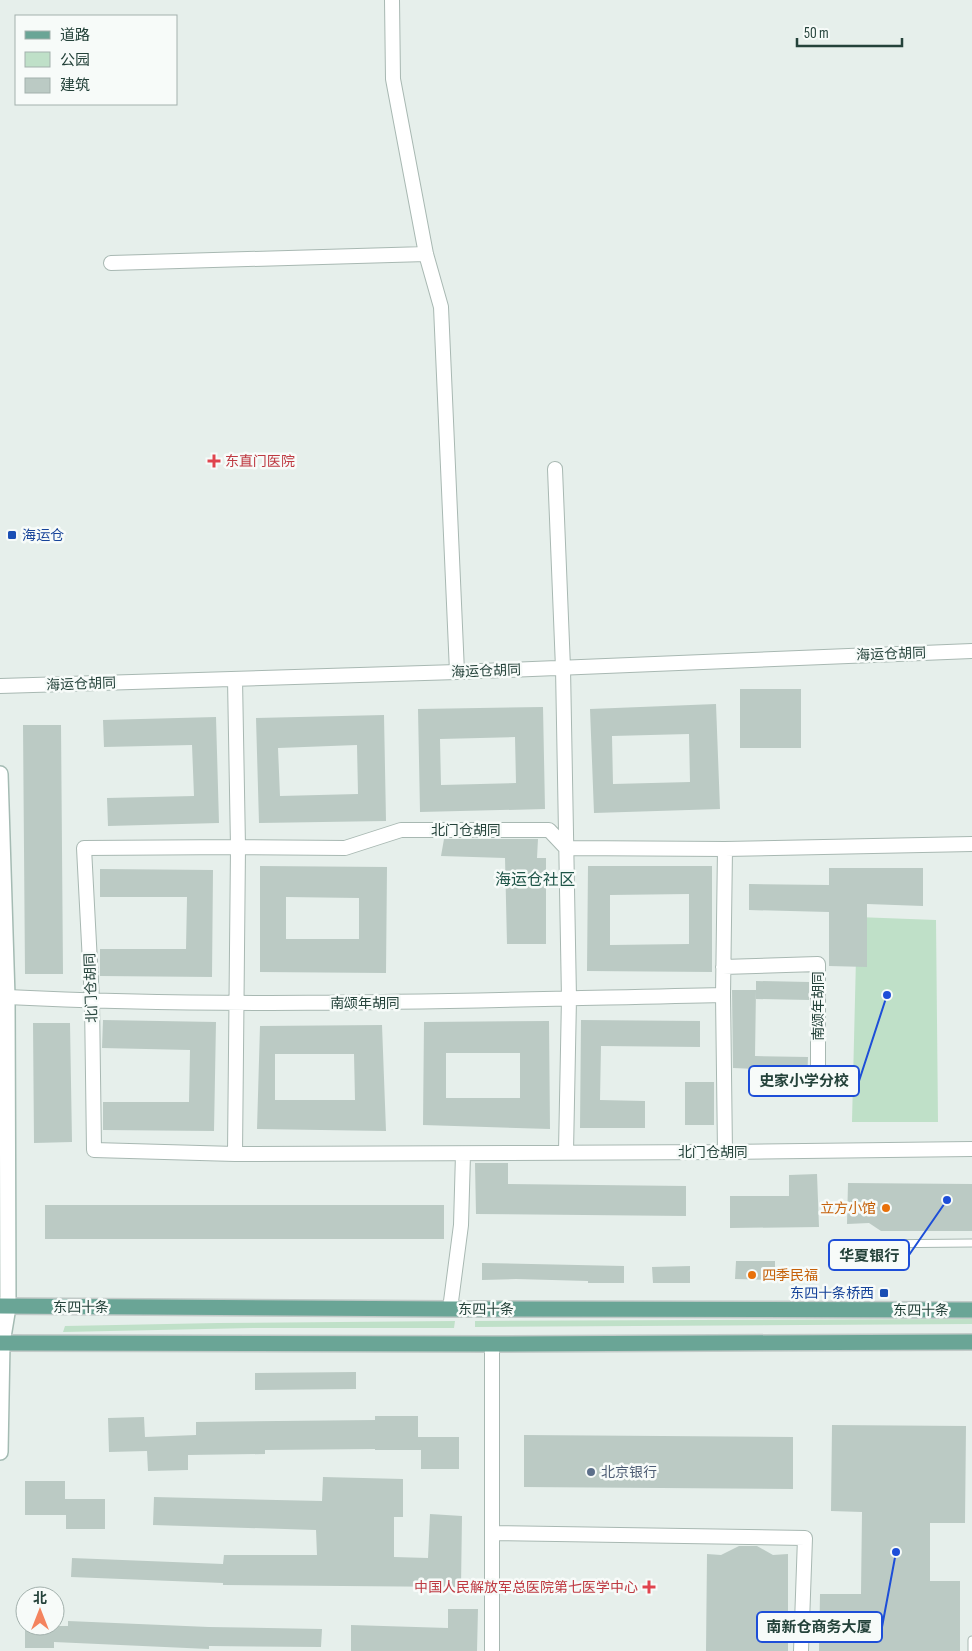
<svg xmlns="http://www.w3.org/2000/svg" width="972" height="1651" font-family="'Sofia Sans Condensed','Noto Sans SC',sans-serif">
	<rect width="100%" height="100%" fill="#e6efeb"/>
	<path fill="#bfe0c8" d="M857,917L936,920L938,1122H852Z
		M972,1319V1324L475,1327V1321Z
		M455,1321L454,1328H253L63,1332L65,1326L218,1323Z"/>
	<path fill="#bbcac4" fill-rule="evenodd" d="M740,689H801V748H740Z
		M716,704L720,809L594,813L590,709ZM689,734L690,782L613,784L612,736Z
		M543,707L545,809L420,812L418,709ZM515,737L516,783L441,785L440,739Z
		M384,715L386,821L259,823L256,718ZM357,745L358,794L280,796L278,748Z
		M216,717L219,823L108,826L107,798L194,796L192,745L104,747L103,720Z
		M23,725H61L63,974H25Z
		M444,839H538L537,858H546V944H507L505,858L441,856Z
		M260,866L387,867L386,973L260,972ZM286,897L359,898V939H286Z
		M588,866H712V972L587,971ZM689,894V944L610,945V895Z
		M829,868H923V906L867,904V967L829,966V912L749,910V884L829,885Z
		M100,869L213,870L212,977L100,976V949H186L187,897H100Z
		M756,981L809,982V1000L756,999Z
		M732,990H756L755,1056L808,1057L807,1083L756,1082V1069L733,1068Z
		M103,1020L216,1022L214,1131L103,1130V1102H189L190,1050L102,1048Z
		M581,1020L700,1021V1047L601,1046L600,1100L645,1101V1128H580Z
		M549,1021L550,1129L423,1125L424,1022ZM446,1053H520V1098H446Z
		M33,1023H70L72,1142L34,1143Z
		M382,1025L386,1131L257,1129L260,1026ZM275,1054H354L355,1100H275Z
		M685,1082H714V1125H685Z
		M475,1163H508V1184L686,1186V1216L476,1214Z
		M817,1174L819,1227L730,1228V1196H789V1175Z
		M848,1183L972,1184V1231H881L869,1223L847,1224Z
		M45,1205H444V1239H45Z
		M736,1261H775V1280L735,1279Z
		M482,1263L624,1266V1283H588V1281L516,1279L482,1280Z
		M690,1266V1283H653L652,1267Z
		M356,1372V1389L255,1390V1373Z
		M375,1416H418V1437H459V1469H421V1450H375V1449L265,1450V1454L188,1455V1470L148,1471L147,1451L109,1452L108,1418L144,1417L145,1437L196,1435V1422L375,1420Z
		M832,1425L966,1426L965,1523H930V1581H960V1651H819L820,1594H861L862,1512L831,1511Z
		M524,1435L793,1437V1489L524,1487Z
		M323,1477L403,1479V1517H394V1557L428,1558L430,1514L462,1516L461,1587L223,1585V1583L71,1577L72,1558L223,1564L224,1555H317L316,1530L153,1525L154,1497L322,1501Z
		M25,1481H65V1499H105V1529H66V1515H25Z
		M739,1546H757L773,1555L788,1554V1651H706L707,1554L721,1555Z
		M448,1609H478L477,1651H351V1625L448,1628Z
		M68,1621L209,1627L322,1629L321,1647L209,1646V1649L54,1642V1648H25V1626H68Z"/>
	<g fill="none" stroke-linecap="round" stroke-linejoin="round">
		<g stroke="#a8b8b2" stroke-width="9">
			<path id="lane" d="M864,1244L972,1243
				M972,1651V1640"/>
		</g>
		<g stroke="#a8b8b2" stroke-width="16">
			<path id="street" d="M392,0L393,79L426,254L441,307L457,672
				M111,263L426,254
				M555,469L563,668L569,998L566,1152
				M235,679L238,847L235,1154
				M0,686L457,672L972,651
				M972,844L725,849L566,848L549,830H401L345,848L238,847L84,848L92,1001L94,1150L235,1154L725,1152L972,1149
				M723,967L818,964V1083
				M7,997C246,1009 484,1000 723,995
				M725,1152L723,995L725,849
				M450,1309L461,1225L463,1154
				M492,1344V1651
				M492,1533L805,1538L801,1651"/>
		</g>
		<g stroke="#a4bbb3" stroke-width="18">
			<path id="secondary" d="M0,774L7,997L8,1307L2,1343L0,1452"/>
		</g>
		<g stroke="#c2cac8" stroke-width="18">
			<path id="primary" d="M0,1306L450,1309L972,1310
				M0,1343L492,1344L972,1342"/>
		</g>
		<use href="#lane" stroke="#fff" stroke-width="7"/>
		<use href="#street" stroke="#fff" stroke-width="14"/>
		<use href="#secondary" stroke="#fff" stroke-width="15"/>
		<use href="#primary" stroke="#6aa596" stroke-width="15"/>
	</g>
	<g fill="#e0444e" stroke="#f7fbf9" stroke-width="2">
		<path d="M211.5 453.5h5v5h5v5h-5v5h-5v-5h-5v-5h5z"/>
		<path d="M646.5 1579.5h5v5h5v5h-5v5h-5v-5h-5v-5h5z"/>
	</g>
	<g fill="#1a4fb4" stroke="#f7fbf9" stroke-width="2">
		<rect x="7" y="530" width="10" height="10" rx="2.5"/>
		<rect x="879" y="1288" width="10" height="10" rx="2.5"/>
	</g>
	<g fill="#e8710a" stroke="#f7fbf9" stroke-width="2">
		<circle cx="886" cy="1208" r="5"/>
		<circle cx="752" cy="1275" r="5"/>
	</g>
	<circle fill="#5c6f8a" stroke="#f7fbf9" stroke-width="2" cx="591" cy="1472" r="5"/>
	<g text-anchor="middle" dominant-baseline="central" stroke-width="5" stroke-linejoin="round" paint-order="stroke">
		<g font-size="14" fill="#be3a42" stroke="#f7fbf9" text-anchor="start">
			<text x="225" y="461">东直门医院</text>
			<text x="638" y="1587" text-anchor="end">中国人民解放军总医院第七医学中心</text>
		</g>
		<g font-size="14" fill="#164399" stroke="#f7fbf9" text-anchor="start">
			<text x="22" y="535">海运仓</text>
			<text x="874" y="1293" text-anchor="end">东四十条桥西</text>
		</g>
		<g font-size="14" fill="#24423a" stroke="#f7fbf9">
			<text transform="translate(891 654) rotate(-2)">海运仓胡同</text>
			<text transform="translate(486 671) rotate(-2)">海运仓胡同</text>
			<text transform="translate(81 684) rotate(-2)">海运仓胡同</text>
			<text x="466" y="830">北门仓胡同</text>
			<text transform="translate(91 988) rotate(-92)">北门仓胡同</text>
			<text x="365" y="1003">南颂年胡同</text>
			<text transform="translate(818 1006) rotate(-90)">南颂年胡同</text>
			<text x="713" y="1152">北门仓胡同</text>
			<text x="81" y="1307">东四十条</text>
			<text x="486" y="1309">东四十条</text>
			<text x="921" y="1310">东四十条</text>
		</g>
		<g font-size="14" fill="#c56008" stroke="#f7fbf9" text-anchor="end">
			<text x="876" y="1208">立方小馆</text>
			<text x="762" y="1275" text-anchor="start">四季民福</text>
		</g>
		<g font-size="14" fill="#4e5e75" stroke="#f7fbf9" text-anchor="start">
			<text x="601" y="1472">北京银行</text>
		</g>
		<g font-size="16" fill="#1f5548" stroke="#f7fbf9">
			<text x="535" y="880">海运仓社区</text>
		</g>
	</g>
	<path fill="none" stroke="#1d4ed8" stroke-width="2" d="M887 995L859 1081M947 1200L909 1255M896 1552L882 1627"/>
	<g fill="#1d4ed8" stroke="#f7fbf9" stroke-width="2">
		<circle cx="887" cy="995" r="5"/>
		<circle cx="947" cy="1200" r="5"/>
		<circle cx="896" cy="1552" r="5"/>
	</g>
	<g fill="#f7fbf9" stroke="#1d4ed8" stroke-width="2">
		<rect x="749" y="1066" width="110" height="30" rx="5"/>
		<rect x="829" y="1240" width="80" height="30" rx="5"/>
		<rect x="757" y="1612" width="125" height="30" rx="5"/>
	</g>
	<g font-size="15" text-anchor="middle" font-weight="bold" fill="#24423a">
		<text x="804" y="1086">史家小学分校</text>
		<text x="869" y="1261">华夏银行</text>
		<text x="819" y="1632">南新仓商务大厦</text>
	</g>
	<rect x="15" y="15" width="162" height="90" fill="#f7fbf9" stroke="#a3b1ad"/>
	<rect x="25" y="31" width="25" height="8" fill="#6aa596" stroke="#a3b1ad"/>
	<text x="60" y="40" font-size="15" fill="#24423a">道路</text>
	<rect x="25" y="52" width="25" height="15" fill="#bfe0c8" stroke="#a3b1ad"/>
	<text x="60" y="65" font-size="15" fill="#24423a">公园</text>
	<rect x="25" y="78" width="25" height="15" fill="#bbcac4" stroke="#a3b1ad"/>
	<text x="60" y="90" font-size="15" fill="#24423a">建筑</text>
	<g transform="translate(40 1611)"><circle r="24" fill="#f7fbf9" stroke="#a3b1ad"/>
	<path d="M0-4L9 19L0 12L-9 19Z" fill="#f4845f"/>
	<text y="-8" font-size="14" font-weight="bold" text-anchor="middle" fill="#24423a">北</text>
	</g>
	<path d="M797 38v8h105v-8" fill="none" stroke="#24423a" stroke-width="2.5"/>
	<text x="804" y="38" font-size="15" fill="#24423a" stroke="#f7fbf9" stroke-width="4" paint-order="stroke">50 m</text>
</svg>
